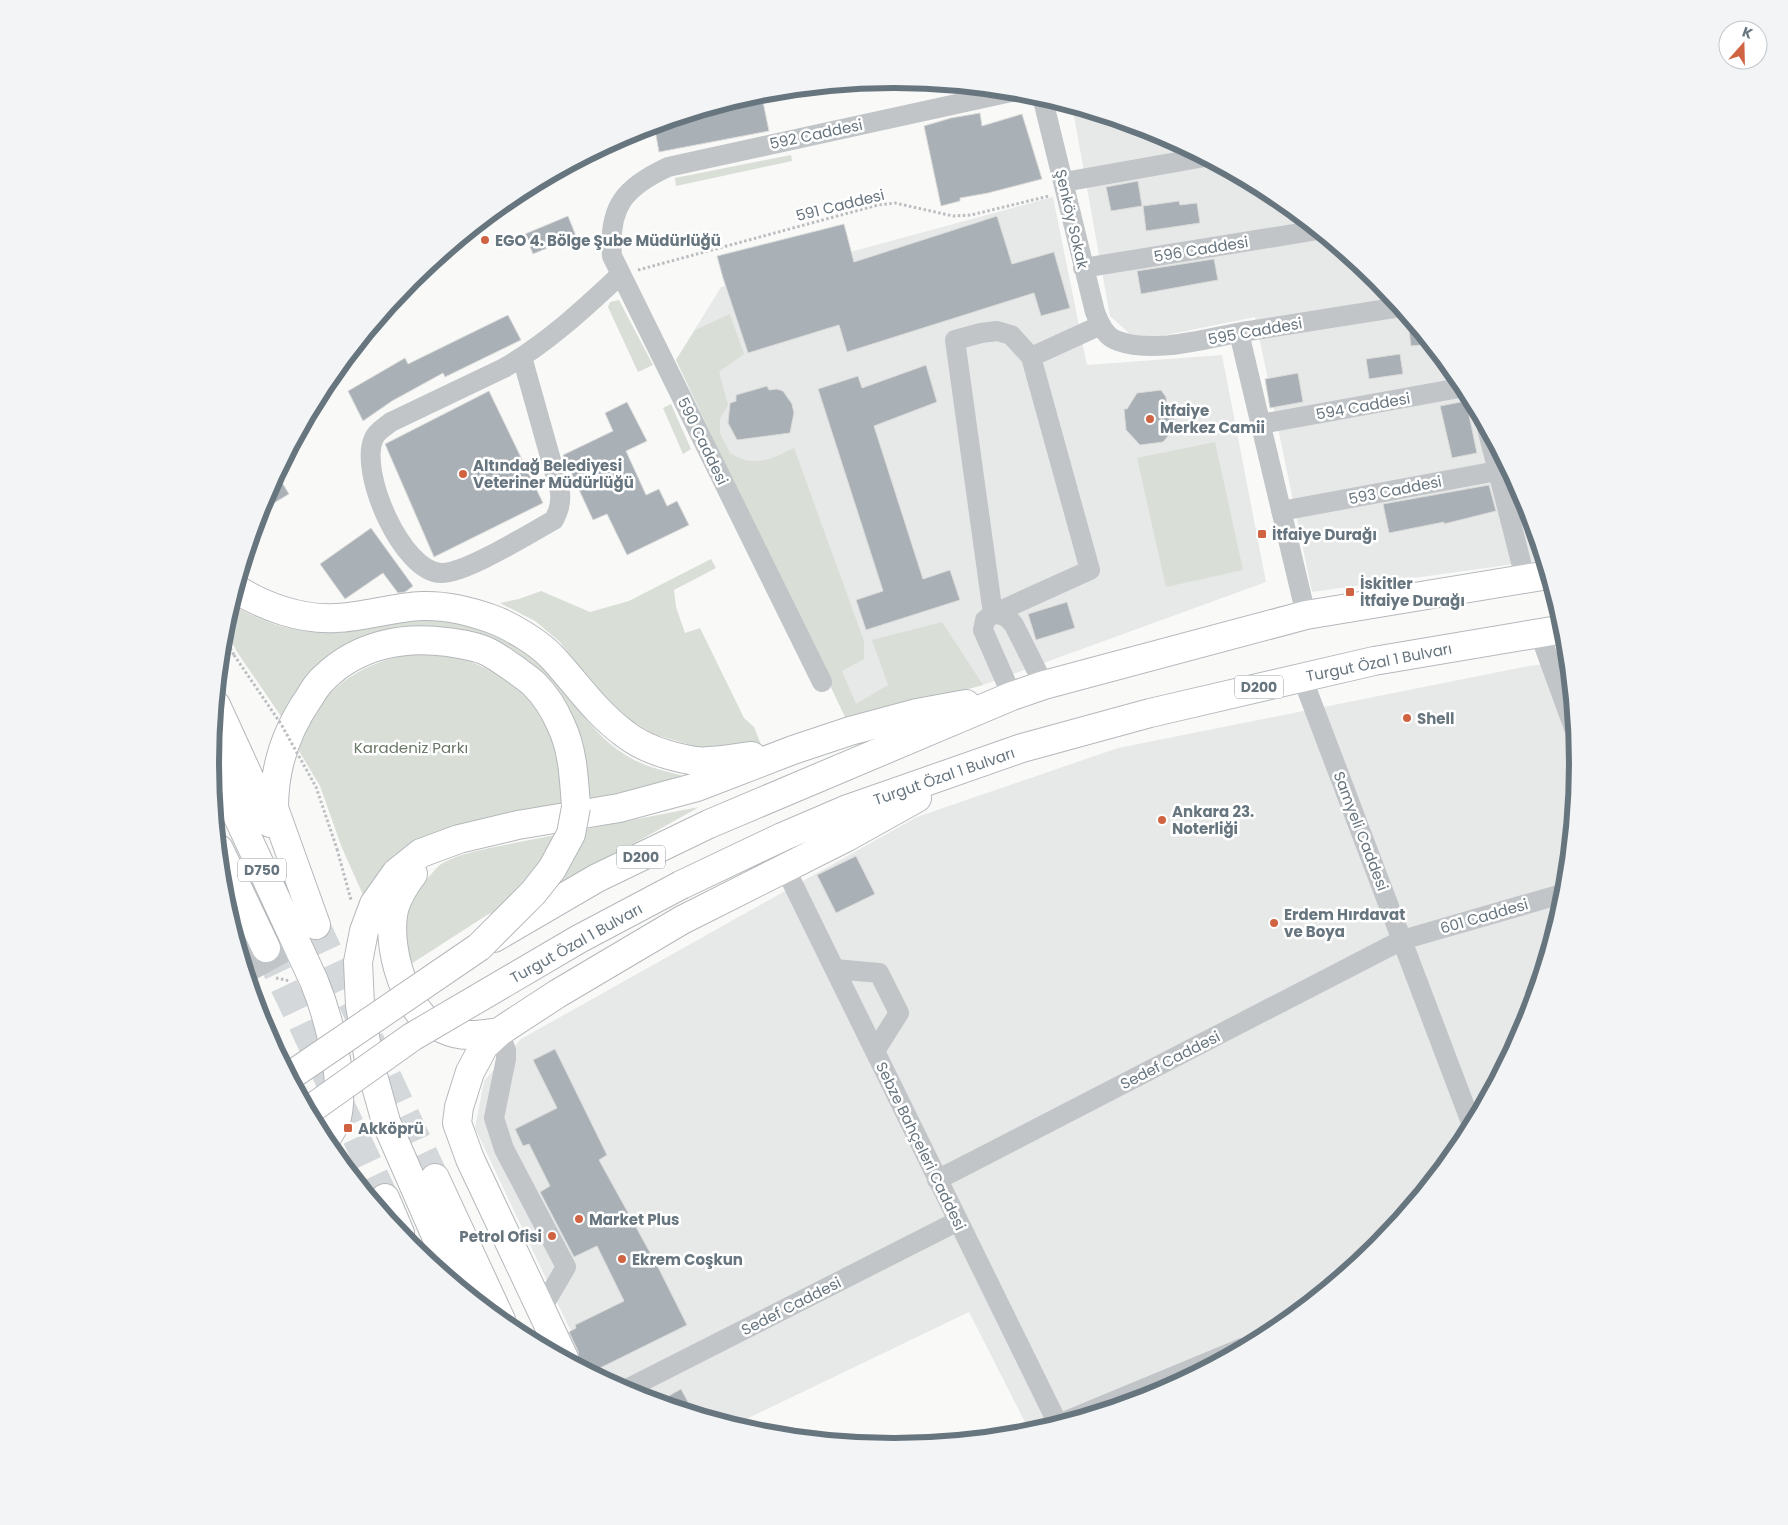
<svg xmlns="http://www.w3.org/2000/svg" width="1788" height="1525" font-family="Poppins,sans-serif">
	<rect width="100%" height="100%" fill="#f9f9f8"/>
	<path fill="#e7e8e8" d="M1072,105L1156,131L1274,194L1378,279L1463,383L1526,501L1544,560L1312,592L1255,317L1152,338L1130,334L1110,316Z
		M1053,197L1087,365L1222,355L1266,582L983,685L847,721L676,360L721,287Z
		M1568,661L1578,763L1565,896L1526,1024L1462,1143L1377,1246L1274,1331L1155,1394L1030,1432L969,1312L734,1425L632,1394L590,1372L475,1128L484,1081L521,1039L917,817L1118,748L1529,666Z"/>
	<path fill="#d9ded7" d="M791,155L792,161L676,186L675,178Z
		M619,300L653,365L638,372L608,307L610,302Z
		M730,314L744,354L719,372L728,405L720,419V433L730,453C755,468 769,460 794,448L864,641V659L842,671L856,704L888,685L872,640L942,622L983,685L847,721L676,360L695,330Z
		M671,404L691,449L683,454L663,408Z
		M1215,442L1243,570L1166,587L1137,458Z
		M711,559L716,568L674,590L676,607L685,633L700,628L744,718L754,727L762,747L714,752L653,734L627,718L604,698L560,642L535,621L500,603L519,599L541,591L590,612L629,601Z
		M231,604C269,627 310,637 354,631C377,628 399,621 421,620C441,618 467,623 485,630C514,641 538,658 558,682C578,707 594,734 621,752C640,766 665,771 688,777L587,800L555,694L401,629L285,722L237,652L224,627Z
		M420,653L450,655L465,659L498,674L515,685L529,697L540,709L560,749L565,809L499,820L364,897L342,848L320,786L299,751C300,741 305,731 309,722C331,680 374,658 420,653Z
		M699,807L555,888L487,915L411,964C401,926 401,910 427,879C432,874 437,866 443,863C459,854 477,851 494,847Z"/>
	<path fill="#a9b0b6" stroke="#dbdbda" d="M761,92L769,131L659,152L654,124Z
		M980,113L982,126L1022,114L1042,179L988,193L960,198V201L941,206L924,126L951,118Z
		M1138,181L1142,206L1111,211L1106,187Z
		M1179,201L1180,205L1197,203L1200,223L1146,231L1143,206Z
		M568,216L576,236L533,254L525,234Z
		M997,216L1012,264L1054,252L1070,308L1041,316L1034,293L847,352L839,325L748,353L723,278L717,256L844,224L854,262Z
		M1214,259L1218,280L1141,294L1137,271Z
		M508,315L521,340L445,377L443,373L392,401L363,421L348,391L405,358L408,364Z
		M1407,316H1408L1431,344L1411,346Z
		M1400,354L1403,374L1369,379L1366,359Z
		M926,365L937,402L874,426L923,579L950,570L960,600L866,630L856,600L883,591L818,389L858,376L862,388Z
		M1298,373L1303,402L1270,408L1265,379Z
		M767,386L769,390L777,389L783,391L792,404L794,413L790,433L737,440L728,423L730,403L736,401V395Z
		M1161,390L1166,397L1167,407L1174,406L1175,428L1163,442L1140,445L1126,430L1124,409H1127L1137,393Z
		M489,391L543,503L434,557L385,444Z
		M1466,401L1477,453L1452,458L1440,406Z
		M627,402L647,441L626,451L646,495L659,489L667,506L677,501L689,525L627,555L607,514L593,520L563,455L613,431L605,413Z
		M277,474L289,494L259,512L262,501Z
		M1489,485L1496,511L1444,524V522L1389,533L1383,504Z
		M371,528L413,586L405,592L398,593L383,573L345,599L320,564Z
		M1067,602L1075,628L1036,640L1028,614Z
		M856,856L875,894L836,913L817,875Z
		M555,1049L607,1155L599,1160L658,1267L687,1325L592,1372L581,1367L579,1362L578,1351L569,1332L576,1328L575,1325L624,1301L597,1246L574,1257L540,1192L550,1186L529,1144L523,1146L515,1129L557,1108L533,1060Z
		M681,1389L694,1413L658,1402Z"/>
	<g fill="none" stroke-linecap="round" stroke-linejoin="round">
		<path stroke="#d4d8da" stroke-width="28" stroke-dasharray="28 14" stroke-linecap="butt" d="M316,925L435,1178
			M266,948L385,1198"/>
		<g stroke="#b5b8bb" stroke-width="30">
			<path id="highway" d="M236,589C265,607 301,620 336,618C365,617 393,607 422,606C446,605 470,611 492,619C511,626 539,643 552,657C576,683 596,713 625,734C644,749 672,757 695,761C711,763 735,758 752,756
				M216,705L270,823
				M211,759L314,981C328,1015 347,1084 336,1121C334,1127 328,1135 325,1141
				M219,849L266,948
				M413,874C404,886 395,901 393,915C389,947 401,993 423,1017C427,1021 437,1026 443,1029C462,1038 478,1035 499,1032
				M681,885L782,837L845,810L1022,748L1150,713L1374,661L1564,629
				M316,925L274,808C274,768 286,731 309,698C313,691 318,683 325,677C358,645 403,636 447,642C461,644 476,646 488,652C498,657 507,664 516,670C522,675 529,679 534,684C545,695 555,711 561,725C573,750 574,779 576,807
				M494,938L597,878L709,824L1012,696L1044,685L1306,615L1548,575
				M435,1178L501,1320
				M385,1198L400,1233
				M457,1284L386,1122L369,1061L360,1005L358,962L364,931L374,904L396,873L421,853L459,839L518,825L619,808L697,787L793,750L850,731L917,713L966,704
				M564,1358L470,1159L457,1123L459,1107L470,1072L484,1046L499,1032L557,994L682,920L847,837L917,798"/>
		</g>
		<path stroke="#bbbec0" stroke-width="3" stroke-dasharray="2.5 2.5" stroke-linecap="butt" d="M638,270L878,205L895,203L953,216L971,215L1049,196
			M223,635L234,655
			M337,849L351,900
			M276,978L290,981"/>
		<path stroke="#c1c5c8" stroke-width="20" d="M1042,96L1095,312C1100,324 1105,337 1118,341C1155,354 1204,339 1242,332C1295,324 1348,315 1400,307
			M1064,182L1205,157
			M1083,268L1318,230
			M997,331L1011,335L1031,357L1090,570L993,614L955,340L981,333Z
			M1239,333L1306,615
			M522,357L560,492C561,503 559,510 554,520C530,533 465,574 441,573C402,572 358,471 374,438C377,431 385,427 391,422L504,368C547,343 584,309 620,275
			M1031,357L1101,325
			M1261,424L1465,387
			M1487,428L1525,578
			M1281,511L1508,469
			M1539,632L1575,731
			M1302,677L1472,1125
			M822,682L612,256C608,206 625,187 668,167L1016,91
			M1012,696L983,630L985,620L993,614C1003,614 1008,617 1014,625L1044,685
			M785,868L1058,1424
			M232,923L254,969L298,945
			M835,969L879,973L899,1013L875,1051
			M499,1032L506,1050V1059L494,1118L504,1149L566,1267L542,1308
			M937,1180L1402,940L1565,893
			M625,1390L958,1221
			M1061,1423L1242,1348"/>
		<use href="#highway" stroke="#fff" stroke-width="28"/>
		<g stroke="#b5b8bb" stroke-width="30" stroke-linecap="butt">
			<path id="highway-bridge" d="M290,1076L479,947L533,893L552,869L571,834L576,807
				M308,1111L412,1037L579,939L681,885"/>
		</g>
		<path stroke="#bbbec0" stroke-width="3" stroke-dasharray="2.5 2.5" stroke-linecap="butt" d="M234,655L281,724L316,787L337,849"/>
		<use href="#highway-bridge" stroke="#fff" stroke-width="28"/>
	</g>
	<g fill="#d06341" stroke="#fff" stroke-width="2">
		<circle cx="485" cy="240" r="5"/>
		<circle cx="1150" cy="419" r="5"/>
		<circle cx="463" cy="474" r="5"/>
		<rect x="1257" y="529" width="10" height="10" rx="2.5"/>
		<rect x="1345" y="587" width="10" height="10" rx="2.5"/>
		<circle cx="1407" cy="718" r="5"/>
		<circle cx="1162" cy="820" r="5"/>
		<circle cx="1274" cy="923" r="5"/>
		<rect x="343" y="1123" width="10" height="10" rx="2.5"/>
		<circle cx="579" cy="1219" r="5"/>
		<circle cx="552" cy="1236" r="5"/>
		<circle cx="622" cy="1259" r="5"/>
	</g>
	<g text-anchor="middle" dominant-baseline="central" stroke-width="5" stroke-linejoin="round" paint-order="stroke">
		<g fill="#fff" stroke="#959ea5" stroke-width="1">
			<rect x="1235" y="675.5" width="48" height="23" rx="4"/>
			<rect x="617" y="845.5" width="48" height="23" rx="4"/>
			<rect x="238" y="858.5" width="48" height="23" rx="4"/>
		</g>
		<g font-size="14" font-weight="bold" fill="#67757f">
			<text x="1259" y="687">D200</text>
			<text x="641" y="857">D200</text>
			<text x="262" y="870">D750</text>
		</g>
		<g font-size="15" fill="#67757f" stroke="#fff">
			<text transform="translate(816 134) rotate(-12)">592 Caddesi</text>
			<text transform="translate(840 205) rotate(-14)">591 Caddesi</text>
			<text transform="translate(1072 219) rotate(77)">Şenköy Sokak</text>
			<text transform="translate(1201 249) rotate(-9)">596 Caddesi</text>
			<text transform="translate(1255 331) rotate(-10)">595 Caddesi</text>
			<text transform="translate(1363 406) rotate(-10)">594 Caddesi</text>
			<text transform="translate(703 441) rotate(64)">590 Caddesi</text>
			<text transform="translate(1395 490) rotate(-11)">593 Caddesi</text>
			<text transform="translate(1379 662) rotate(-11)">Turgut Özal 1 Bulvarı</text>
			<text transform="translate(944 776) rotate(-19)">Turgut Özal 1 Bulvarı</text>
			<text transform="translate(1361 831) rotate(69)">Samyeli Caddesi</text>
			<text transform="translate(1484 916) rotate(-16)">601 Caddesi</text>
			<text transform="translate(576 943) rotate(-29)">Turgut Özal 1 Bulvarı</text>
			<text transform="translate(1170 1060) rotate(-27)">Sedef Caddesi</text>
			<text transform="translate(921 1146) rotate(64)">Sebze Bahçeleri Caddesi</text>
			<text transform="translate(791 1306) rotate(-27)">Sedef Caddesi</text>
		</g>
		<g font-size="15" font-weight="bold" fill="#67757f" stroke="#fff" text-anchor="start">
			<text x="495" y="240">EGO 4. Bölge Şube Müdürlüğü</text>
			<text x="1160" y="410">İtfaiye<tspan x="1160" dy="17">Merkez Camii</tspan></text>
			<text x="473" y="465">Altındağ Belediyesi<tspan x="473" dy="17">Veteriner Müdürlüğü</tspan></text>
			<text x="1272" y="534">İtfaiye Durağı</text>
			<text x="1360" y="583">İskitler<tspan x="1360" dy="17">İtfaiye Durağı</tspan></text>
			<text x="1417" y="718">Shell</text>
			<text x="1172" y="811">Ankara 23.<tspan x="1172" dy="17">Noterliği</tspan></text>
			<text x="1284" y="914">Erdem Hırdavat<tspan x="1284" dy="17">ve Boya</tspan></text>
			<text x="358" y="1128">Akköprü</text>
			<text x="589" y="1219">Market Plus</text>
			<text x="542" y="1236" text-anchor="end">Petrol Ofisi</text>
			<text x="632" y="1259">Ekrem Coşkun</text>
		</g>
		<g font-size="15" fill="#697866" stroke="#fff">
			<text x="411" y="747">Karadeniz Parkı</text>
		</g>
	</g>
	<path d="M0 0H1788V1525H0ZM219 763a675 675 0 1 1 1350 0a675 675 0 1 1-1350 0Z" fill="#f3f4f5" fill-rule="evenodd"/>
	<path fill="none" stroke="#67757f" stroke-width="6" d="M219 763a675 675 0 1 1 1350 0a675 675 0 1 1-1350 0Z"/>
	<g transform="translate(1743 45) rotate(20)"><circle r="24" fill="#ffffff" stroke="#c2c8cc"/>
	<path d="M0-4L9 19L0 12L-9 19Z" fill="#d06341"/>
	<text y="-8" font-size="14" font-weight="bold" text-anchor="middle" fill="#67757f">K</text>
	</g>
</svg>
